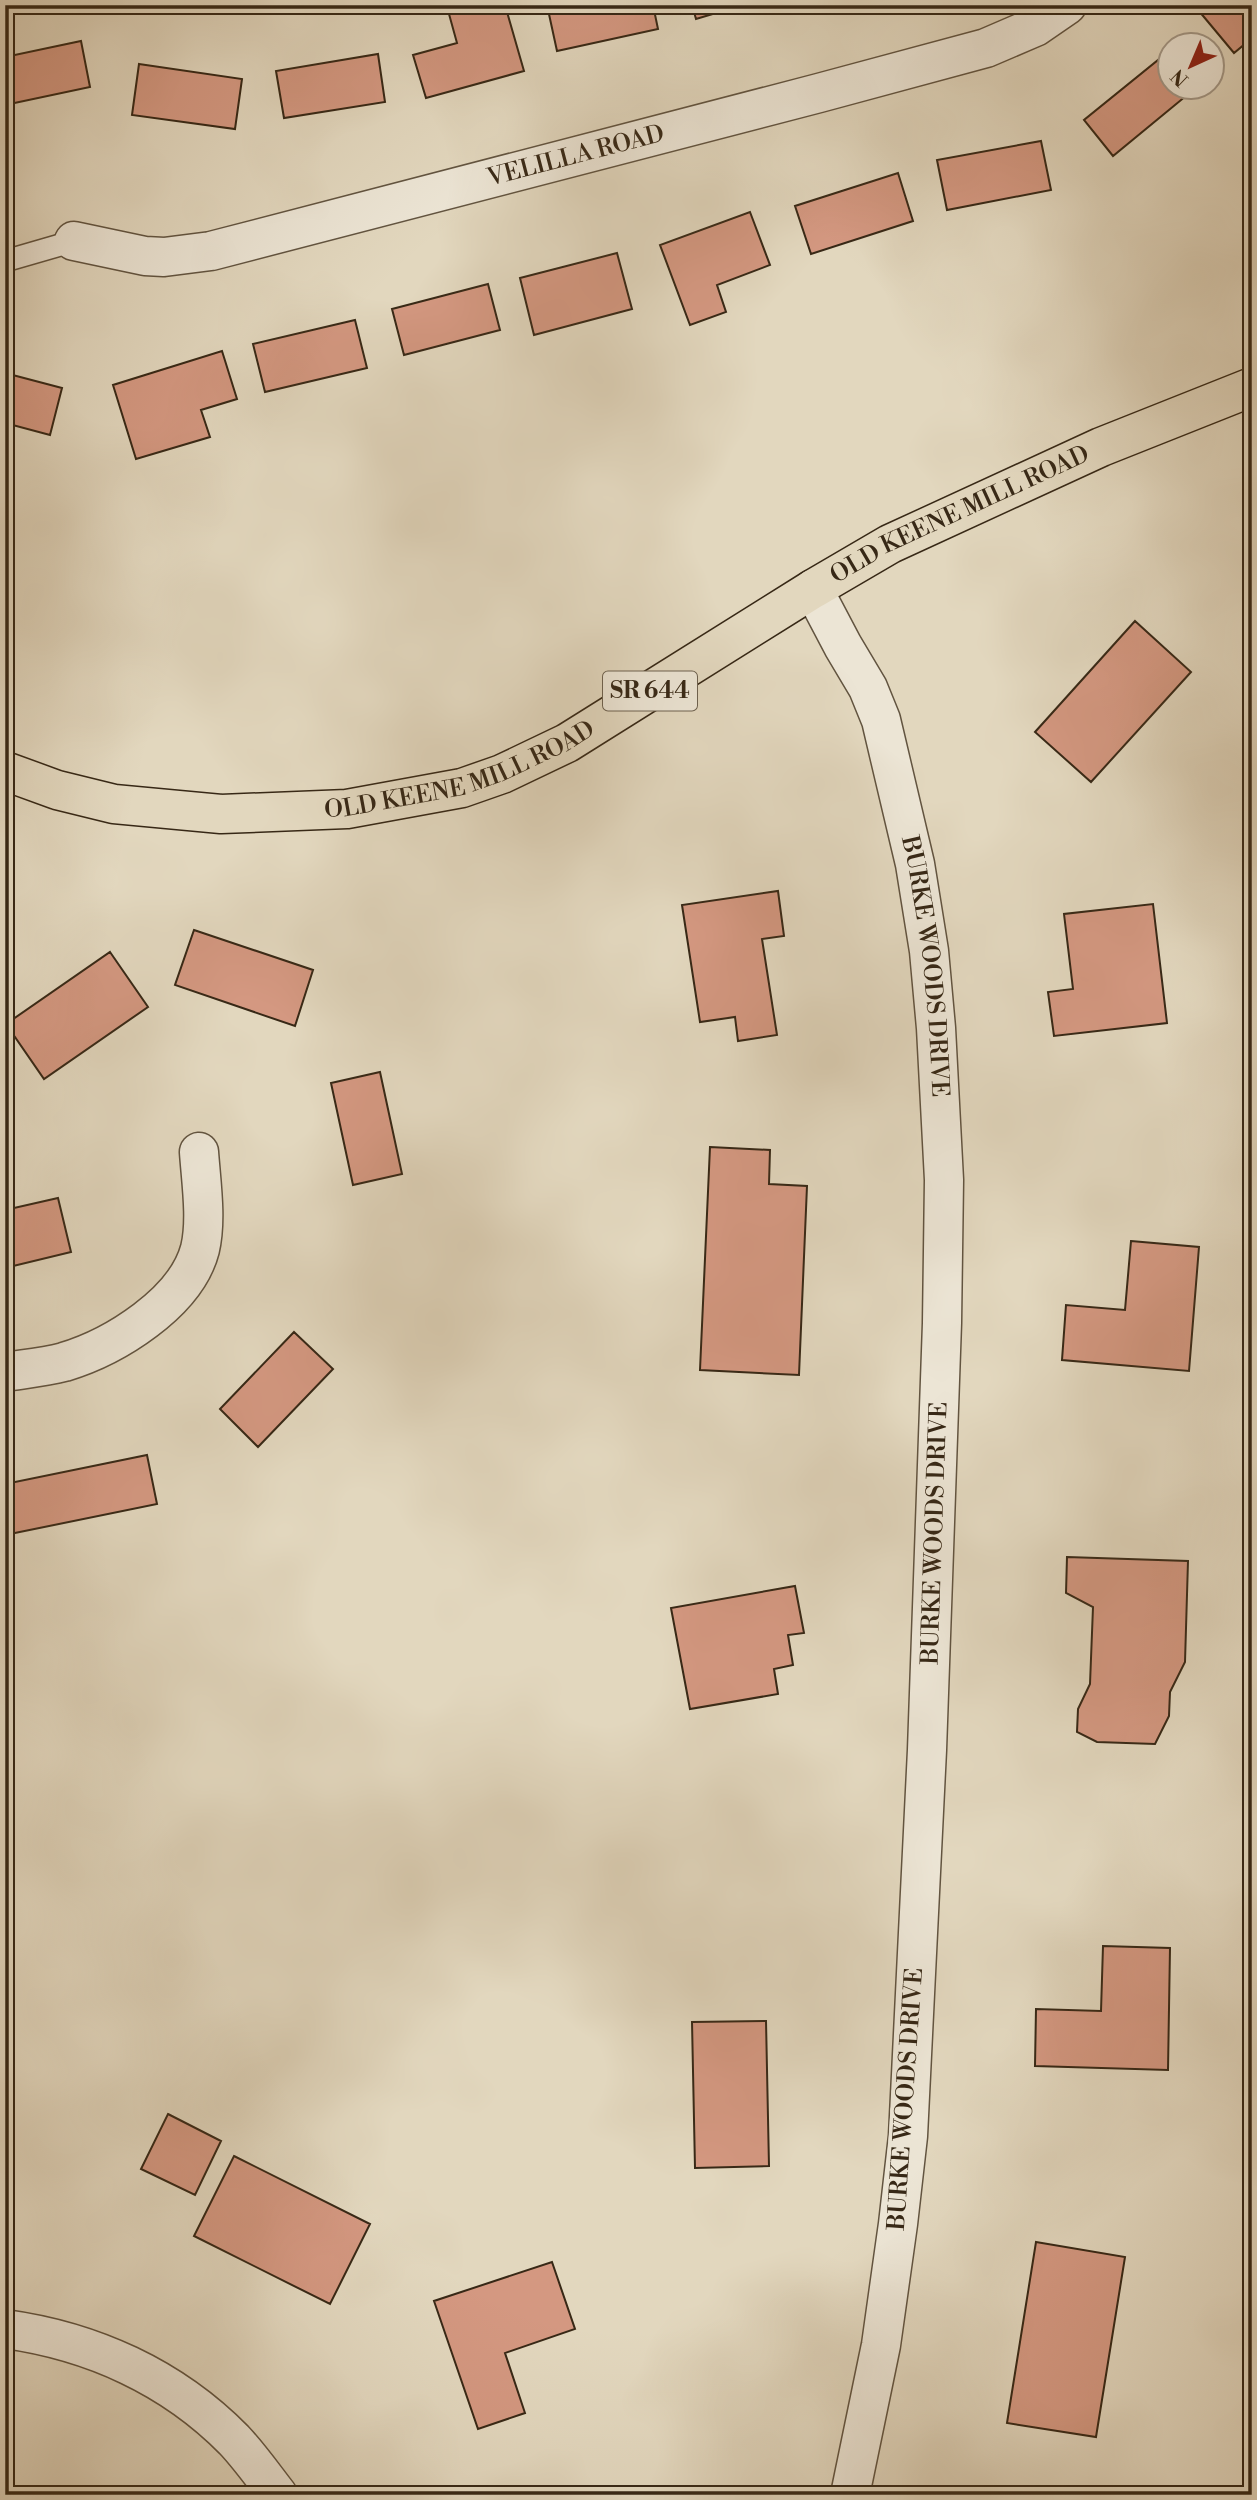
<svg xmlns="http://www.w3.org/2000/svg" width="1257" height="2500" font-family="'Libre Bodoni',serif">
	<rect width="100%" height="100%" fill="#e2d7be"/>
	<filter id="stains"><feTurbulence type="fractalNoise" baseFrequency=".00286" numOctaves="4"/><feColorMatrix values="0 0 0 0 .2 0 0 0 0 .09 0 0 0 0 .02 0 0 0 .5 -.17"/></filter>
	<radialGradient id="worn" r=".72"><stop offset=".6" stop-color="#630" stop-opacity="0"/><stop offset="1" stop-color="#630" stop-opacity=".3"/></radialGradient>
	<path fill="#d49881" stroke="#372816" stroke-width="2" d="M482,5H505L524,71L426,98L413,55L457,43L449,14Z
		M547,5H653L658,29L557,51Z
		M692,5H743L696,19Z
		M1206,5H1252V38L1234,53L1199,11Z
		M81,41L90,87L5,105V57Z
		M378,54L385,102L284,118L276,71Z
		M1163,56L1170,64V88H1189L1192,91L1113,156L1084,120Z
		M139,64L242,79L235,129L132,115Z
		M1041,141L1051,190L947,210L937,160Z
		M898,173L913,221L811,254L795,206Z
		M750,212L770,265L717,285L726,312L690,325L660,245Z
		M617,253L632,309L534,335L520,278Z
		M488,284L500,330L404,355L392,309Z
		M355,320L367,368L265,392L253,344Z
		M222,351L237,399L201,410L210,437L136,459L113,385Z
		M5,373L62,388L50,435L5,423Z
		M1135,621L1191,672L1091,782L1035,732Z
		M778,891L784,936L762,939L777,1035L738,1041L735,1017L700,1022L682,905Z
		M1153,904L1167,1023L1054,1036L1048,992L1073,989L1064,914Z
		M194,930L313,970L295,1026L175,985Z
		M110,952L148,1007L44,1079L6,1024Z
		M380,1072L402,1174L353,1185L331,1083Z
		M710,1147L770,1150L769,1184L807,1186L799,1375L700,1370Z
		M58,1198L71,1252L5,1268V1210Z
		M1131,1241L1199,1247L1189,1371L1062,1360L1066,1305L1125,1310Z
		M294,1332L333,1369L258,1447L220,1409Z
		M147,1455L157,1504L5,1535V1484Z
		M1067,1557L1188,1561L1185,1662L1170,1692L1169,1716L1155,1744L1097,1742L1077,1732L1078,1709L1090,1684L1093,1607L1066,1593Z
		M795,1586L804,1633L788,1635L793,1665L774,1669L778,1694L690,1709L671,1608Z
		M1103,1946L1170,1948L1168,2070L1035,2066L1036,2009L1101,2011Z
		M766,2021L769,2166L695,2168L692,2022Z
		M168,2114L221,2141L195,2195L141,2169Z
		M234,2156L370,2224L330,2304L194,2236Z
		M1036,2242L1125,2257L1096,2437L1007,2423Z
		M552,2262L575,2329L505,2353L525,2413L478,2429L434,2301Z"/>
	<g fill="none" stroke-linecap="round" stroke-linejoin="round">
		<g stroke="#625440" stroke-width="24">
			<path id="lane" d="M5,261L74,241"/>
		</g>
		<g stroke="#625440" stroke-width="41">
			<g id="street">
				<path id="s1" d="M74,241L145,256L164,257L211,251L819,93L986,48L1035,27L1067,5"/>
				<path id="s2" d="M813,589L843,646L868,688L881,720L915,864L929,951L936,1028L944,1180L942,1323L927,1750L908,2136L898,2224L881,2345L850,2495"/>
				<path d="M5,1372C24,1369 45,1367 64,1362C114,1347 186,1303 200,1249C207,1220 201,1181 199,1152"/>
				<path d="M5,2329C92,2341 172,2377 234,2440C250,2457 264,2477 278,2495"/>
			</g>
		</g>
		<g stroke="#372816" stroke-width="41">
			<g id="primary">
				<path id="s3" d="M5,771L57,790L114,804L221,814L347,809L462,788L502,774L567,743L813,589L890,544L1101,447L1252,387"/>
			</g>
		</g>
		<use href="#lane" stroke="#ece5d5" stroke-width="21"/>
		<use href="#street" stroke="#ece5d5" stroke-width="38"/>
		<use href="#primary" stroke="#e2d7be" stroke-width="38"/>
	</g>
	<g text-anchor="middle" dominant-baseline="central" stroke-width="7" stroke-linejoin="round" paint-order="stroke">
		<rect fill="#ece5d5" stroke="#6d614f" stroke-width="2" x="603" y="671.5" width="94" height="39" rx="5"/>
		<g font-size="23" font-weight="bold" fill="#372816">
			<text x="650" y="691">SR 644</text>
		</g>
		<g font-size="24" fill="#372816" stroke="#ece5d5">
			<text stroke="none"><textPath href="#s1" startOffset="516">VELILLA ROAD</textPath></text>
			<text stroke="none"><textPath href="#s3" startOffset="1034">OLD KEENE MILL ROAD</textPath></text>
			<text stroke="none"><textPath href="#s3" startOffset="467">OLD KEENE MILL ROAD</textPath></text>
			<text stroke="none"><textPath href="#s2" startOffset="399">BURKE WOODS DRIVE</textPath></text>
			<text transform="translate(935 1533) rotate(-88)">BURKE WOODS DRIVE</text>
			<text transform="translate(906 2099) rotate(-86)">BURKE WOODS DRIVE</text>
		</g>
	</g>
	<rect width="1257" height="2500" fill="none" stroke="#e2d7be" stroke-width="28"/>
	<rect x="7" y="7" width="1243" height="2486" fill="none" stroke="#372816" stroke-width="3.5"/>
	<rect x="14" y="14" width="1229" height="2472" fill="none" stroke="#372816" stroke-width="2"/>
	<g transform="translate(1191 66) rotate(224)"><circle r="33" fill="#ece5d5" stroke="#a49989" stroke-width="2"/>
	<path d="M0-5L12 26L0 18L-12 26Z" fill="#8f2418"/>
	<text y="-10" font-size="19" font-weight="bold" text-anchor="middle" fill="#372816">N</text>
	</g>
	<rect width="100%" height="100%" filter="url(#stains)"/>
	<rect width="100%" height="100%" fill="url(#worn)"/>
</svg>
